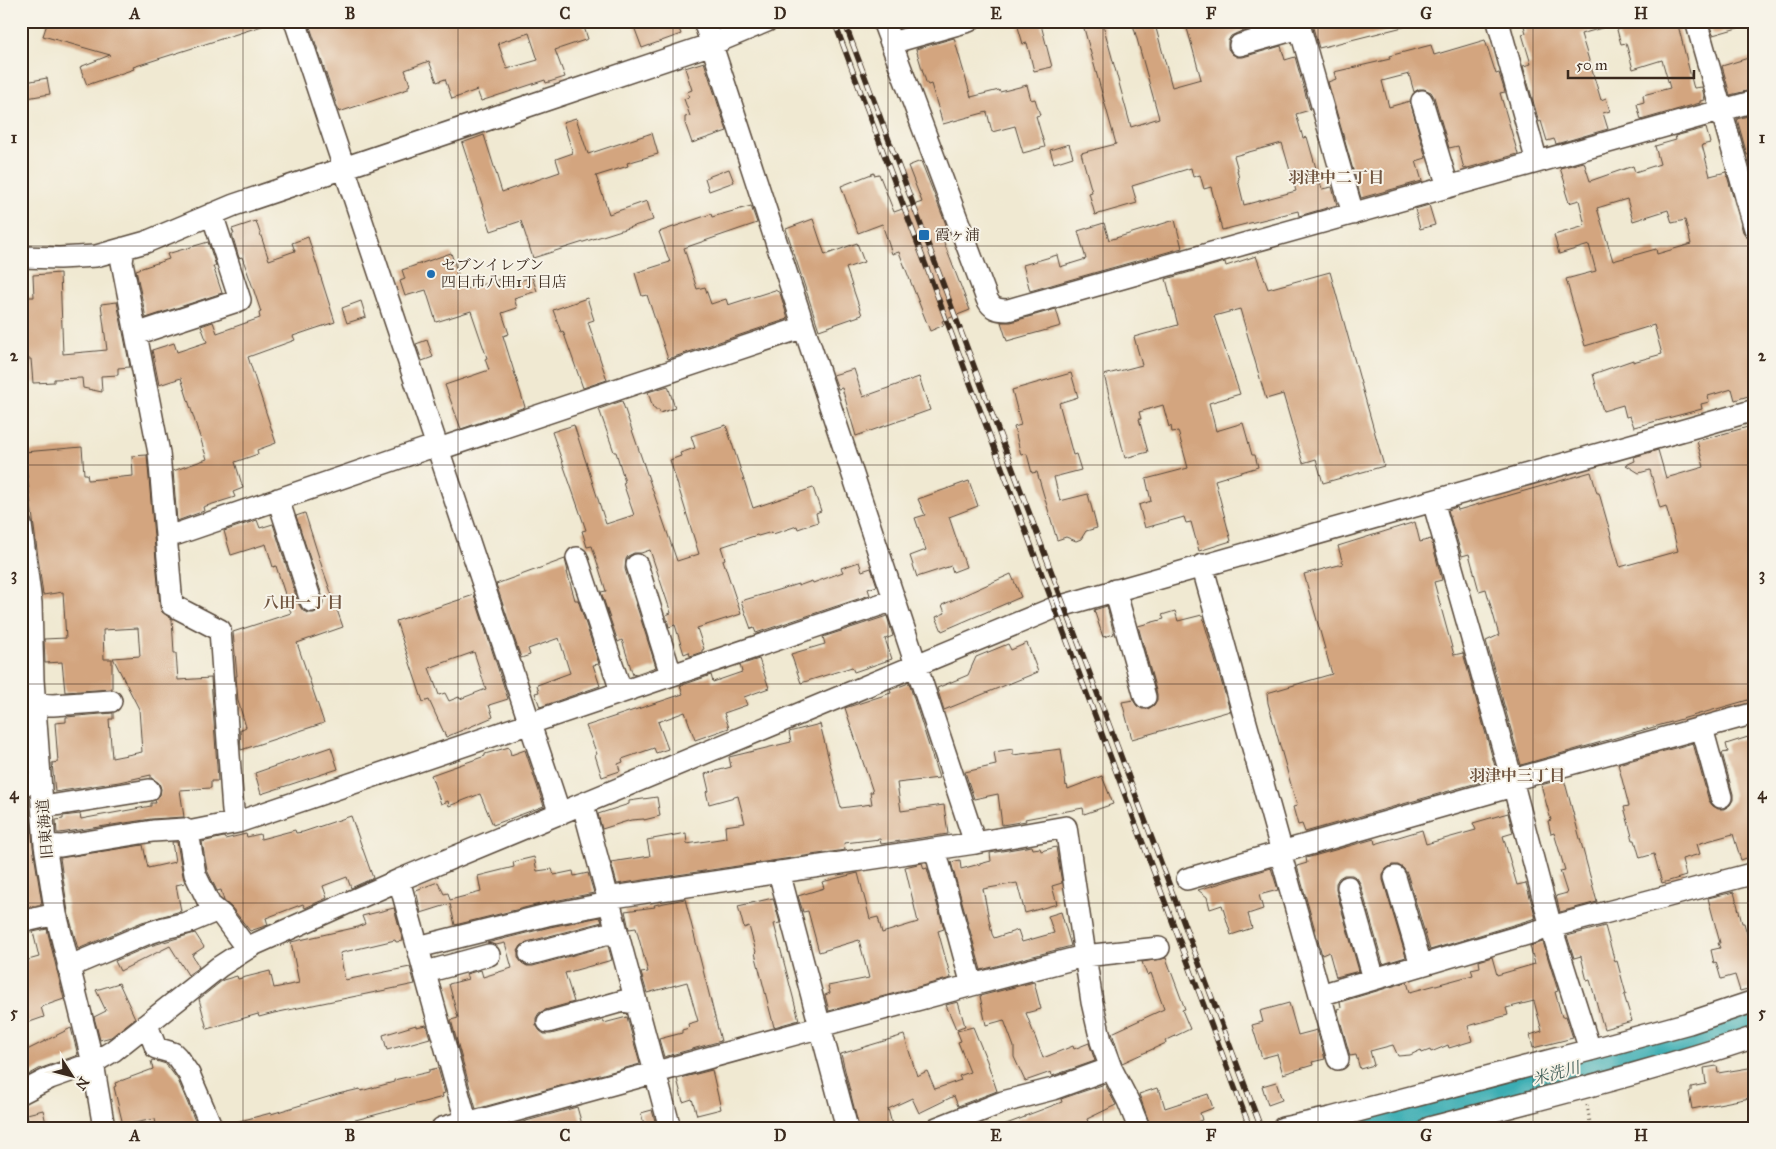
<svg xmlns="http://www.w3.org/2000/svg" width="1776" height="1149" font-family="'IM FELL Great Primer','Noto Serif JP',serif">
	<rect width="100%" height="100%" fill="#f7f3e8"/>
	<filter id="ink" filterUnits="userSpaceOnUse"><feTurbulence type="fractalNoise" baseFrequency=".02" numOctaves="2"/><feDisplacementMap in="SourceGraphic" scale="10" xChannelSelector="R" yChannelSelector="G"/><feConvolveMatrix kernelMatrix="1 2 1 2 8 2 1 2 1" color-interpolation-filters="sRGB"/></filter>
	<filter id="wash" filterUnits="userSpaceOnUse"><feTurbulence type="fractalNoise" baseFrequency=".0096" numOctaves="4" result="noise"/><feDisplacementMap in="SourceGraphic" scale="20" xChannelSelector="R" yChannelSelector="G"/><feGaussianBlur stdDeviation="1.12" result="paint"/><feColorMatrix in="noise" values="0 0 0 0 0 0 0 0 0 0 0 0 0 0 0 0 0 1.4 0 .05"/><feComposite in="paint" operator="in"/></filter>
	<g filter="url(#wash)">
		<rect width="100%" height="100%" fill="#f0e9d2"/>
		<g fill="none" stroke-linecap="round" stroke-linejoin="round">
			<path stroke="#3badb3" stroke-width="30" d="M1355,1128L1470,1095L1669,1042L1755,1014"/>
		</g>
		<g id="blocks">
			<path fill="#d3a57f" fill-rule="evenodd" d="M48,21H267L268,24L133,67L134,69L87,85L80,67L110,55L43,36Z
				M308,21H389L391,27L409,21H582L588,39L555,50L565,77L546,83L545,80L481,101L477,90L452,99L445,79L437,82L429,61L405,70L410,85L408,86V89L339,112ZM529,33L538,60L507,69L498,43Z
				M640,21H676L681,34L642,48L633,24Z
				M1040,21L1052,67L1034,71L1027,43L1023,44L1018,27Z
				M1082,21H1102L1131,127L1159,118L1132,21H1154L1172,87L1201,79L1185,21H1273L1274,22L1237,33L1231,36L1228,41V49L1232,54L1237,57H1243L1281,46L1285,60L1295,57L1310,110L1296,114L1303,138L1307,137L1322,189L1332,187L1337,205L1299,216L1298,211L1222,230L1211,187L1204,189L1200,175L1193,177L1191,168L1132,186L1137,203L1095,215L1089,193L1092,192L1081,153L1116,144ZM1282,143L1296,191L1244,205L1238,180L1239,179L1237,170H1238L1234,156Z
				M1311,21H1406L1407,26L1319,48Z
				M1539,21H1611L1612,25L1581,34L1601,100L1606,98L1610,111L1603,113L1608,129L1556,144L1554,139L1547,141L1541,121L1539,122L1523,66L1531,64L1522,34L1526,33L1524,26Z
				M1620,21H1677L1693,85L1694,88L1702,87L1705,100L1700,101V103L1641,120L1637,104L1644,102L1643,95L1670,88L1662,60L1633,69L1626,43L1621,44L1617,30L1622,28Z
				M1715,21H1748V25L1713,35L1709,23Z
				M954,38L971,97L999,90L1000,92L1027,85L1031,100L1035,99L1040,115L1036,116L1045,147L1023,153L1015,126L992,132L987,112L943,124L931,84L928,85L926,82L916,49Z
				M1485,40L1496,74L1499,73L1505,92L1500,93L1518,154L1464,169L1458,146L1449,148L1434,97L1431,92L1424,89H1419L1414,92L1409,74L1382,81L1389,107L1410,101L1426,158L1416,161L1422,181L1361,198L1328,82L1336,79L1334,72L1390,59L1389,56L1431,45L1434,55Z
				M1755,56V89L1730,95L1722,66Z
				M704,62L727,131L692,143L685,123V117L690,116L684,99L689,97L687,92L692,90L685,68Z
				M47,78L50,94L21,99V86L26,85V82Z
				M1755,114V153L1747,155L1737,119Z
				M576,118L588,154L652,133L658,154L627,163L628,166L596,176L609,214L647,201L653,220L533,258L521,221L491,231L462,143L484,135L502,192L560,172L556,159L573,153L563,122Z
				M1706,128L1710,143L1702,145L1710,176L1726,172L1743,232L1750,240L1755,263V394L1735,400L1732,389L1708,396L1709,402L1701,404L1702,409L1634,427L1630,416L1626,417L1623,405L1603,411L1593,374L1633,360V362L1662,354L1654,325L1585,346L1566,279L1596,271L1589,245L1559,254L1554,235L1585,226L1579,200L1569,203L1565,190L1567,189L1560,168L1584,162L1590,181L1633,166L1635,172L1660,164L1655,146L1676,140L1675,136ZM1627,199L1633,221L1668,210L1672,223L1685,220L1691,244L1657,254L1656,249L1613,261L1597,208Z
				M1069,144L1073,157L1054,163L1050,150Z
				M921,161L949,232L941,235L970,310L942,321L944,325L930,331L899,252L892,254L882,224L858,233L841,186L874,173V175L879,174L894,212L922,202L908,166Z
				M729,169L734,182L709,191L705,178Z
				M1429,205L1435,225L1420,229L1415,209Z
				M751,206L757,223L684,248L697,289L705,287L711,304L726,299L728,305L775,290L780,293L788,319L668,359L647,295L642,296L635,273L670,262L659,232L711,214L712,217Z
				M813,219L825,255L857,243L864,262L846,268L862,315L819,330L786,229Z
				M1175,220L1182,248L1030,291L1023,265L1057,255L1060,267L1086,259L1078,231L1104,223L1109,240Z
				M256,221L269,260L295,251L292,243L308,237L335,322L293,336L295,340L248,357L276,443L257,450L258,454L235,462L243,488L233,492L235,497L203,507L204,511L177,521L173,471L207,459L181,378L159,385L152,350L174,343L177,352L207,342L201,326L213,322L217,333L260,318L259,313L261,312L252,285L242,257L239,258L232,234H234L232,229Z
				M208,242L216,266H213L222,293L146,318L136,270L169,259L167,254Z
				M451,253L463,290L508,277L510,284L532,277L537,291L514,298L517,308L502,313L509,334L503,336L525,407L461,429L445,385L489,370L485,359L487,358L471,311L436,322L426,290L405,296L400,281L405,279L402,270Z
				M1256,256L1268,289L1330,272L1384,466L1323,483L1316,459L1303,463L1283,394L1266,399L1240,309L1214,316L1240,394L1209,403L1216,431L1243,423L1252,455H1255L1258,467L1215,480L1231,541L1199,551L1191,522L1186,523L1184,517L1145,528L1139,505L1151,501L1146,479L1188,468L1178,431L1172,432L1171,426L1169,427L1163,405L1139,412L1141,419H1139L1148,452L1125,458L1104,375L1142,365L1134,337L1178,325L1166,279L1225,262L1226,266Z
				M60,273L63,354L107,350L101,304L117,302L130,367L118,368V375L101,376L102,392L83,388L82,378L54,379V382L33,383L31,359H21V297H34L33,275Z
				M587,298L594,320L588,322L607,380L583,388L563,331L561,332L553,310Z
				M361,301L366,317L347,323L342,308Z
				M1056,309L1061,326L1007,341L1001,322H1011Z
				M427,340L433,357L422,361L416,344Z
				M854,369L863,397L919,377L930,410L856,436L842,388L838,389L833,375Z
				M1071,373L1078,397L1059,403L1073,455L1076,454L1081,470L1054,477L1060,501L1088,494L1097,528L1086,531L1081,539L1076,541L1066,537L1057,540L1037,472L1032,473L1027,454L1021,455L1014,427L1021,425L1012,390Z
				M668,386L675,408L660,413L659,410H655V408H653L648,392Z
				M622,401L677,561L699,554L670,460L681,456L680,453L695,448L691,436L726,425L753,508L813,488L821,511L816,513L818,522L798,529L797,526L773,534L772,532L758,536L757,535L721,547L725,559L723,560L741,614L697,628L704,649L702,650V652L690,656L689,652L684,654L675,625L669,627L666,615L671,613L650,550L641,553H634L628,556L626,559L625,569L656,667L633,675L622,640L618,642L601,592L606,591L592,546L587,547L582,531L586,530L552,432L574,425L606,524L634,515L623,483L625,482L616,452H614L599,409Z
				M1755,425V698L1521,765L1486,641L1499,635L1486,589L1479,591L1469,554L1462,556L1448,510L1457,507L1458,510L1591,472L1597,493H1599L1620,567L1678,551L1666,506L1660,508L1650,470L1639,473L1626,465L1635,461L1634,457L1658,450L1666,478L1704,467L1697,441Z
				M82,447L84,474H87L88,480L133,476L132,456L147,455L160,607L162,612L172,619L174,653H176L178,680L211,678L218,781H211V788L180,790L184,817L151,819L60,833H57L56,820L63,819V816L80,814L81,819L151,806V803H156L155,800L160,795L161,789L159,783L151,778V775L119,782L55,792L52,763L58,762L55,723L66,722V717L113,713V719H109L112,758L142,752L139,709L113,658L140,656L138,628L103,630L104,659H112V689L65,692L62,662L45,663L44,639L66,638L63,592L43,595L24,452Z
				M969,481L978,506L949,517L966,567L953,572L951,566L917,577L910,556L926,550L915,518L925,515L918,499Z
				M305,513L322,567L343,627L297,643L324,723L241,750L240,730L246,727L238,701L236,676H237L233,632L291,613L276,566L273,567L266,544L231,555L224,531L257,520L260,528L273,524L299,605L303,611L308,613H314L321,609L323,604V598L296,516Z
				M1415,522L1420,542L1431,539L1442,580L1434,582L1454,655L1463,653L1498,777L1305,832L1302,824L1298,825L1293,807L1297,806L1268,703L1267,693L1332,674L1304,574L1343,564L1338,546Z
				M565,559L568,572H567L575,600H578L599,664L593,665L600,686L540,707L535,693L539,692L537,685L570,673L559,638L528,649L530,655L521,658L496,584Z
				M859,562L862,571L871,568L877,586L868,589L870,595L756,633L754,628L751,629L741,601L798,584V586L812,581L813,583L843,572L841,568Z
				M1011,574L1021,597L942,631L936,617L945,613L942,605Z
				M474,595L508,699L489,705L493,717L446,737L429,700L423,702L396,621ZM474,652L486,689L460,699L459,697L449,701L445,693L439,695L429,668Z
				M1107,606L1114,634L1103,637L1094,610Z
				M1175,611L1178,621L1202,615L1230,711L1132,739L1122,702L1133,700L1137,706L1142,709H1148L1154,705L1157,700V694L1138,626L1164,619L1162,615Z
				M887,616L893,636L885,639L892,659L854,672L852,667L801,683L791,654L825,644L823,637Z
				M1027,643L1038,672L944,710L937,688L968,675L976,657L1008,644L1011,650Z
				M759,659L769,688L744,697L747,705L724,713L729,728L695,740L685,712L658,722L668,749L656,753L654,748L622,759L623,762L618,764L620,771L602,777L595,755L597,754L586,726L683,694L680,686L711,675L713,682L742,672L740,665Z
				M909,683L939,778L897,783L901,811L944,805L948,834L881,844L880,839L844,843L845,850L617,884L611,862L650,856L647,840L686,833L687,844L726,838L725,826L745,823L738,796L709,804L706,792L709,791L705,774L731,767L729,757L791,742L789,732L820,724L841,808L872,804L870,792H873L845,708L891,693L890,690Z
				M1748,737L1755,763V855L1741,860L1733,834L1697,844L1700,854L1682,859L1686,876L1662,883L1654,854L1640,858L1635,840H1633L1624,807L1629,806L1618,764L1693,743L1709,801L1713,806L1718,809H1724L1730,805L1733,800V794L1722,753L1728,752L1726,744Z
				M331,747L338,769L261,794L255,773Z
				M509,747L511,755L525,750L544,806L493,825L480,794L449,806L448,801L441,804L431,775L485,756V754Z
				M1013,749V755L1061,749L1066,786L1067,785L1068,789L1102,776L1113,804L1084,814L1083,808L1025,819L1026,821L1002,825L998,794L974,799L965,772L996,765L994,752Z
				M1564,779L1597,902L1560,912L1556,896L1567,893L1560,871L1565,870L1554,833L1551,834L1548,821L1551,820L1541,785Z
				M657,797L660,816L644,820V819L631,820L602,829L598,814L629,804V801Z
				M1508,813L1513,833L1503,836L1517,885L1526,883L1536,918L1430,950L1407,873L1403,868L1398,865H1392L1386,869L1383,874V880L1406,957L1383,964L1360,883L1357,878L1352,875H1344L1339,878L1336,883V890L1359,971L1336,977L1329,952L1322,955L1297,866L1307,863L1306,858L1310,857L1374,839L1375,844L1422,830L1426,844L1476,830L1473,823Z
				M351,816L373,878L351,888L347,877L323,886L327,898L305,908L303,904L266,918L268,925L250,931L232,908L224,901L221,890L217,891L207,870L202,842L224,837L225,839L246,834L247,837L260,834L261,839L295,830L296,833L303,832Z
				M31,822L33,847L42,904L21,909V890H23L21,872V823Z
				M172,842H177L183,876L185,883L176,885L181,911L142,922L78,949L68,912L60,858L143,845L148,868L175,862Z
				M1032,846L1033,849L1040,848L1041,851L1056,847L1062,883L1052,886L1057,904L1025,913L1017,883L983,889L992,934L994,938L1018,930L1022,942L1054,933L1048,916L1061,912L1071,946L981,970L951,862L960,860L961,869L991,861L990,853Z
				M534,857L537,871L552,869L554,875L573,871L574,876L588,873L594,893L544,903L455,925L450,904L421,913L416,890L438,882L444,894L448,893L450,900L481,892L478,876L514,867L513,862Z
				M922,863L924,869L927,868L944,929L938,931L951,978L829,1011L825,995L830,993L828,986L869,978L859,940L819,952L808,911L803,912L798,896L824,888L822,882L858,873L870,919L878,917L882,933L918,922L905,867Z
				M1271,868L1278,890L1259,895L1263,909L1248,914L1252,928L1231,935L1222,905L1210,909L1207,897L1198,890Z
				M1734,892L1742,923H1744L1750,944H1748L1755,966V987L1740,991L1735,975L1721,979L1716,962L1714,963L1711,950L1720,948L1718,943H1720L1708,898Z
				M773,898L780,923L774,924L799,1020L774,1027L755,953L756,952L749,926L744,928L738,906Z
				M685,899L721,1041L664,1057L659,1039L682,1033V1030L689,1028L688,1024L698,1021L687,982L647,993L641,973L648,972L636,928L629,929L625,911L655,907L654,905Z
				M394,908L403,941L396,942L395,940L340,953L345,980L410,967L415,984L274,1013L259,1017L258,1014L207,1029L199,999L223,980L237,976L238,979L270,971L274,988L299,983L291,942L358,927L365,924L362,916Z
				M600,917L602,922L527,942L521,946L518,951V958L522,963L527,966H533L607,946H608L612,960L565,973L574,1002L545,1010L539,1013L536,1018V1025L540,1031L544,1034H551L603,1020L604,1023L627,1017L640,1064L476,1109L451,1020L458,1018L449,984L468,979L466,974L481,970L483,977L512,968L505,943L496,945L487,943L550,927Z
				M1605,926L1615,962L1617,961L1626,994L1624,995L1632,1021L1604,1029L1590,980L1587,981L1581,956L1574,958L1567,936Z
				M47,929L64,999L41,1007L44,1017L21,1025V962L39,957L33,932Z
				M195,933L204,947L192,955L199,967L188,975L170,946L120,971L115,961L150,946Z
				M1543,942L1558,991L1555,992L1562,1017L1566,1016L1573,1038L1533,1048L1530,1035L1542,1031L1534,1001L1506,1008L1508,1015L1468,1026L1472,1041L1449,1048L1448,1045L1431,1052L1430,1050L1422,1053L1421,1050L1410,1055L1398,1056L1393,1045L1370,1051L1374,1065L1360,1069L1356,1055L1350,1056L1337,1009L1341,1008L1340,1002L1407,982L1410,992L1473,975L1471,969L1480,967L1479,961L1492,957L1497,975L1535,964L1530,946Z
				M1166,958L1185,1009L1182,1010L1190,1029L1165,1041L1166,1043L1122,1063L1112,1033L1164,1009L1151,973L1147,975L1142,962Z
				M1034,982L1041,1009L1026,1013L1043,1058L1073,1046L1074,1049L1089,1043L1095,1061L1052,1076L1051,1072L1025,1081L1014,1057V1047L1004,1020L986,1025L980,996Z
				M119,983L135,1018L111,1037L100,1040L94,1017L106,1011L96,990Z
				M958,1002L965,1026L956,1029L946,1005Z
				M1289,1003L1298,1035L1317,1030L1325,1059L1312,1062L1313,1065L1283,1074L1277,1054L1262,1058L1252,1025L1263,1022L1260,1011Z
				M416,1025V1027L426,1025L430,1038L387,1050L383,1035Z
				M973,1027L987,1061L997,1091L958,1106L954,1096L919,1113L912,1098L888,1109L893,1128H859L841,1054L904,1035L917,1076L927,1071L935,1089L961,1080L959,1076L970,1072L958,1042L961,1041L957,1031Z
				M71,1028L78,1055L39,1069L21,1079V1053Z
				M153,1060L166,1064L178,1080L198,1128H157L155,1119L123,1125L114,1087L116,1086L115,1083L153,1069L151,1061Z
				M1717,1066L1718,1073L1755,1067V1097L1692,1109L1689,1092L1691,1091V1087L1706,1084L1704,1068Z
				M438,1068L445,1093L442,1094L443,1097L325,1128H233L232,1123L271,1113V1114L338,1094L360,1089L361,1091L394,1082V1080L429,1072V1070Z
				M712,1070L721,1109L697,1115L692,1099L683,1102L677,1079Z
				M1276,1082L1282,1100L1268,1105L1262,1086Z
				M1105,1084L1116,1105L1087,1119L1090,1128H1002L1001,1126L1025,1117V1116L1062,1102L1061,1099Z
				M1157,1088L1158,1091H1160L1165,1108L1208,1094L1213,1108L1200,1113L1202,1120L1181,1128H1174L1172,1121L1151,1128L1139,1094Z
				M577,1107L583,1128H501Z
				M43,1110L47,1128H29L27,1114Z
				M652,1110L657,1128H645L641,1113Z"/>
		</g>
	</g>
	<g filter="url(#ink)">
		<use href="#blocks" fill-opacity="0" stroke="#564739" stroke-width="1"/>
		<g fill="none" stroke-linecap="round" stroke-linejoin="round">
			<g stroke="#564739" stroke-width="24">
				<path id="minor" d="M295,21L560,814
					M704,21L804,327L975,843
					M883,21L987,299C992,309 997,310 1008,310L1755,101
					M1298,21L1353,214
					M1696,21L1755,229
					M1499,25L1537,162
					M891,43L969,21
					M1240,45L1300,28
					M1422,101L1448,187
					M124,248L122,262L159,453L172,605L220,630L233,811L238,822
					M21,257L59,258L96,256L146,242L234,205L712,44L767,21
					M136,334L240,300L212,214
					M439,449L804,327
					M278,499L311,601
					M1433,501L1512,780L1551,927L1590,1050
					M21,525L31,603L33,680L45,845L56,914L93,1063L104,1128
					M177,534L437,445
					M577,558L621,691
					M637,565L668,665L674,674
					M1202,565L1282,852
					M1115,590L1145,697
					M21,703L53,705L111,701
					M1702,728L1721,797
					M1512,780L1755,713
					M21,785L40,782
					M583,805L670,1128
					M43,807L149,790
					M188,832L195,874L210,905L222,915L247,949
					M45,845L61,846L153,831L184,829L188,832L238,822L894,600
					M935,849L972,985
					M1280,852L1338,1059
					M779,872L847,1128
					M1395,877L1421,965
					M1187,879L1513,786
					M399,880L468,1128
					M1348,887L1374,979
					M607,898L975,843L1066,827L1092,1002L1101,1041L1111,1068L1128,1101L1139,1128
					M21,922L56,914
					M418,947L547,915L609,903
					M530,954L605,934H617
					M68,967L146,934L164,928L187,923L216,911
					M426,972L489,955
					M1320,995L1551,927L1755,873
					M548,1022L623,1001L636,1003
					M147,1025L156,1048L173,1053L177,1057L189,1074L212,1128
					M820,1026L972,985L1084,956L1159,948
					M21,1093L50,1078L93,1063L113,1051L219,967L253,945L399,880L1054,608L1755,410
					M467,1124L821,1027
					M442,1128L466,1121
					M937,1128L1003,1102L1053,1089L1111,1068
					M1283,1128L1331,1118L1590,1050L1689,1023L1755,1001
					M1429,1128C1538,1099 1648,1073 1755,1037"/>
			</g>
			<path stroke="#564739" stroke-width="3" stroke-dasharray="1 4" stroke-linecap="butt" d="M1587,1105L1591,1128"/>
			<use href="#minor" stroke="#fff" stroke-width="21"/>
			<g stroke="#3b2a1e" stroke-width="5.5">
				<path id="rail" d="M834,21L1250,1128
					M844,21L1261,1128"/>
			</g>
			<use href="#rail" stroke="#f7f3e8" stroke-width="4" stroke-dasharray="11" stroke-linecap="butt"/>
		</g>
	</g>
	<path fill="none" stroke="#3b2a1e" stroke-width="1" stroke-opacity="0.55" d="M243,21V1128M458,21V1128M673,21V1128M888,21V1128M1103,21V1128M1318,21V1128M1533,21V1128M21,246H1755M21,465H1755M21,684H1755M21,903H1755"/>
	<g fill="#1f6fb2" stroke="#f7f3e8" stroke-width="2">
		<rect x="918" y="229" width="12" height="12" rx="2.5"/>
		<circle cx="431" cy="274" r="5"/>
	</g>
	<g text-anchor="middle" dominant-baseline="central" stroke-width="4" stroke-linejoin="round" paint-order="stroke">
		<g font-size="15" fill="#3b2a1e" stroke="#f7f3e8" text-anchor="start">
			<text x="935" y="235">霞ヶ浦</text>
			<text x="441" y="265">セブンイレブン<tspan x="441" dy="17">四日市八田1丁目店</tspan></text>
		</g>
		<g font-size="15" fill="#3b2a1e" stroke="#f7f3e8">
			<text transform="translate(45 829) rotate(-95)">旧東海道</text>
		</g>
		<g font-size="16" font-weight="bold" fill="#705540" stroke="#f7f3e8">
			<text x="1336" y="177">羽津中二丁目</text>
			<text x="303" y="602">八田一丁目</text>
			<text x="1517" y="775">羽津中三丁目</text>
		</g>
		<g font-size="16" font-style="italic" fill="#3b5852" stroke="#f7f3e8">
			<text transform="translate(1556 1073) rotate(-15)">米洗川</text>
		</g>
	</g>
	<rect width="1776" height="1149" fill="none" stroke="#f7f3e8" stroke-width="55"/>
	<g transform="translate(72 1076) rotate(126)" stroke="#f7f3e8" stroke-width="4" paint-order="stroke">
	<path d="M0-4L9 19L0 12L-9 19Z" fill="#3b2a1e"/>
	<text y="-8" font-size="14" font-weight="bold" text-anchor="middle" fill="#3b2a1e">N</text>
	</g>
	<path d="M1568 70v8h126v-8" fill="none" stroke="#3b2a1e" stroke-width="2.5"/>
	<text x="1576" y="70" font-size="15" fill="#3b2a1e" stroke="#f7f3e8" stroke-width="4" paint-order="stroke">50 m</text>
	<rect x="28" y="28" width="1720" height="1094" fill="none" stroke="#3b2a1e" stroke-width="2"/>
	<g font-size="16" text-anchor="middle" font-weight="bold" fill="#3b2a1e">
		<text x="135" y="19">A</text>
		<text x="350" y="19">B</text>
		<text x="565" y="19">C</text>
		<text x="780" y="19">D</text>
		<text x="996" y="19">E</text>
		<text x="1211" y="19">F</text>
		<text x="1426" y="19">G</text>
		<text x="1641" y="19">H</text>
		<text x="14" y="143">1</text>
		<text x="1762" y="143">1</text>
		<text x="14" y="361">2</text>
		<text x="1762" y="361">2</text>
		<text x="14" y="580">3</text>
		<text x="1762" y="580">3</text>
		<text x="14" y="799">4</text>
		<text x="1762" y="799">4</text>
		<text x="14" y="1018">5</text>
		<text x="1762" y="1018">5</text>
		<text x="135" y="1141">A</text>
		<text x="350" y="1141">B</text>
		<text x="565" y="1141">C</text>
		<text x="780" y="1141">D</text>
		<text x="996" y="1141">E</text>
		<text x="1211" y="1141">F</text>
		<text x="1426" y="1141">G</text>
		<text x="1641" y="1141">H</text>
	</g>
</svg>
